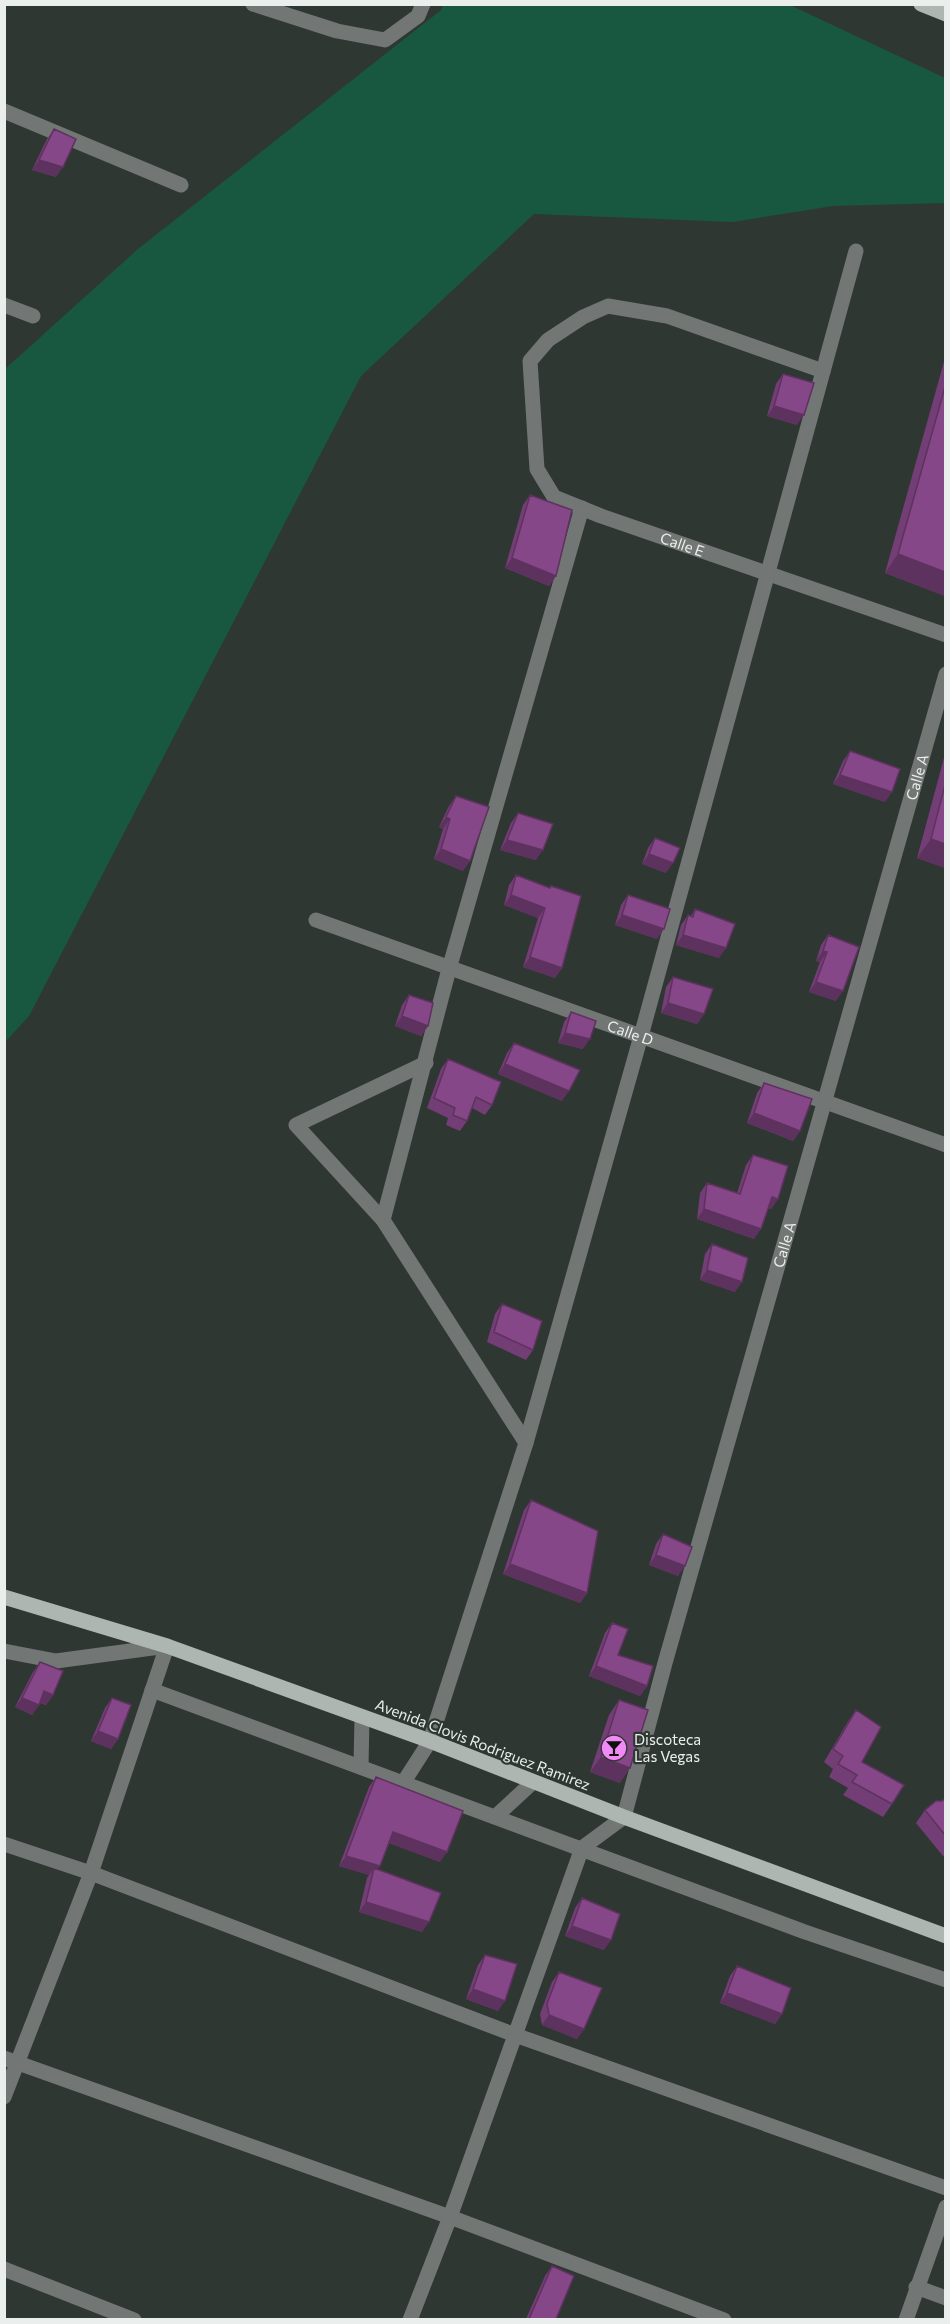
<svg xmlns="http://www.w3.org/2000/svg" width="950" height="2324" font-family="Commissioner,sans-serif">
	<rect width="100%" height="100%" fill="#2f3733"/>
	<path fill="#185840" d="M443,5H790L945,78V203L833,206L733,222L534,214L361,376L29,1016L5,1042V369L138,249L441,10Z"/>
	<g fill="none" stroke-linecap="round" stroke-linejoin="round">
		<g stroke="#727674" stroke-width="15">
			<path d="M253,4L337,31L385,40L418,16L423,4"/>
			<path d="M4,111L181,185"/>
			<path d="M4,305L33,316"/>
			<path id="s1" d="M823,371L667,316L608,306L583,317L548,340L530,361L537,469L554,497L601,516L946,635"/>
			<path id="s2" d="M316,920L946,1145"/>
			<path d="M426,1063L296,1125L383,1220L526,1443"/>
			<path d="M383,1220L449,969L582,508"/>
			<path d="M4,1651L56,1661L167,1646L91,1873L4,2097"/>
			<path d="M152,1690L805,1932L946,1980"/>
			<path d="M361,1767L362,1717"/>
			<path d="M403,1783L430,1741L526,1443L641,1036L856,251"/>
			<path d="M495,1817L533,1782"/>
			<path d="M4,1844L91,1873L515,2035L946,2188"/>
			<path d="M4,2058L450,2217L724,2320"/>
			<path d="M4,2269L134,2320"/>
			<path d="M916,2287L946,2298"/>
			<path id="s3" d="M410,2320L450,2217L582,1848L624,1817L665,1663L946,674"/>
			<path d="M906,2320L946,2207"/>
		</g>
		<path stroke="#aeb6b2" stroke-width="15" d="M921,4L946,14
			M4,1597L167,1646L430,1741L624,1817L946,1936"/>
	</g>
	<path fill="#733d75" d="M54,129L56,177L32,170L47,139Z
		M945,358V596L885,573Z
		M783,374L797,425L767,416L776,384Z
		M530,495L556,576L549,586L505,568L523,505Z
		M850,751L885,802L833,784L843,761Z
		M945,754V868L917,858Z
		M456,796L463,871L434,859L443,829L439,827L449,806Z
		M518,813L536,860L500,850L511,823Z
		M655,838L666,873L642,864L648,848Z
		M516,875L550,888L551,886L562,968L555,978L523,967L538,918L504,905L509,885Z
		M628,895L657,939L615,925L621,905Z
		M695,909L719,958L676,945L681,925L688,915L691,916Z
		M828,935L836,1001L809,992L820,962L816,961L821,945Z
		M673,977L704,1014L697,1024L661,1013L666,987Z
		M409,995L428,1026L421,1036L395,1026L402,1005Z
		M571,1012L583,1049L558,1043L564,1022Z
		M514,1043L562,1101L498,1074L507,1053Z
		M448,1059L492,1105L485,1115L472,1108L467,1121L460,1131L446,1125L448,1118L427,1108L441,1069Z
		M764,1083L800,1131L793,1141L747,1123L757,1093Z
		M753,1155L778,1199L771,1209L768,1208L754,1239L697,1219L700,1193L707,1183L737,1193L746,1165Z
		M712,1244L735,1292L700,1280L705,1254Z
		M502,1304L533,1350L526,1360L487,1342L495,1314Z
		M531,1500L587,1593L580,1603L503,1574L524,1510Z
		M663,1534L678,1576L649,1565L656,1544Z
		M612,1623L618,1655L647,1686L640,1696L589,1676L605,1633Z
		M40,1662L53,1695L46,1705L40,1703L32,1715L15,1707L33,1672Z
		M112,1698L118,1739L111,1749L91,1741L105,1708Z
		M619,1700L620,1783L590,1772L609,1715Z
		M856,1710L862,1762L892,1804L883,1817L843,1795L848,1788L829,1777L833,1769L824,1762L847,1723Z
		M376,1777L440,1862L389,1843L377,1870L422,1932L359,1912L367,1878L369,1875L339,1866L369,1787Z
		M945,1799V1855L943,1856L916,1823L925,1810Z
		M582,1898L604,1950L565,1936L575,1908Z
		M485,1955L498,2011L466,1999L478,1965Z
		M737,1966L782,2014L775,2024L720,2003L730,1976Z
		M559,1972L584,2029L577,2039L542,2025L540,2014L552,1982Z
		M552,2266L556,2319H526L545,2276Z"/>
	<path fill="#5e325f" d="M39,160L63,167L56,177L32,170Z
		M774,406L804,415L797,425L767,416Z
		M898,554L945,572V596L885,573Z
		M512,558L556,576L549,586L505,568Z
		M840,775L892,792L885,802L833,784Z
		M446,817L450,819L443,829L439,827Z
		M931,839L945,844V868L917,858Z
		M507,840L543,850L536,860L500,850Z
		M441,849L470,861L463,871L434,859Z
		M649,854L673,863L666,873L642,864Z
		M511,895L545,908L538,918L504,905Z
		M622,915L664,929L657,939L615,925Z
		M683,935L726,948L719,958L676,945Z
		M823,951L827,952L820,962L816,961Z
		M530,957L562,968L555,978L523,967Z
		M816,982L843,991L836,1001L809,992Z
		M668,1003L704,1014L697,1024L661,1013Z
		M402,1016L428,1026L421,1036L395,1026Z
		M565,1033L590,1039L583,1049L558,1043Z
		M505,1064L569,1091L562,1101L498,1074Z
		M754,1113L800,1131L793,1141L747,1123Z
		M772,1197L778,1199L771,1209L765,1207Z
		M704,1209L761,1229L754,1239L697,1219Z
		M707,1270L742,1282L735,1292L700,1280Z
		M656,1555L685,1566L678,1576L649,1565Z
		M510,1564L587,1593L580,1603L503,1574Z
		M596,1666L647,1686L640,1696L589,1676Z
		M44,1691L53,1695L46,1705L37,1701Z
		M22,1698L39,1705L32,1715L15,1707Z
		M98,1731L118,1739L111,1749L91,1741Z
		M601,1757L630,1768L620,1783L590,1772Z
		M393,1832L447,1852L440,1862L386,1842Z
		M346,1856L380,1866L373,1876L374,1868L369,1875L339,1866Z
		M366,1902L429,1922L422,1932L359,1912Z
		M572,1926L611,1940L604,1950L565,1936Z
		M473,1989L505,2001L498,2011L466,1999Z
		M727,1993L782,2014L775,2024L720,2003Z
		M549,2015L584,2029L577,2039L542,2025Z"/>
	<path fill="#864788" stroke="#5e325f" stroke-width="1.5" d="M54,129L76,139L63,167L39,160Z
		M783,374L814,383L804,415L774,406Z
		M945,387V572L898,554Z
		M530,495L572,510L556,576L512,558Z
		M850,751L900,769L892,792L840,775Z
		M945,785V844L931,839Z
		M456,796L489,807L470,861L441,849L450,819L446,817Z
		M518,813L553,824L543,850L507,840Z
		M655,838L680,848L673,863L649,854Z
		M516,875L550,888L551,886L581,896L562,968L530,957L545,908L511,895Z
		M628,895L670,909L664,929L622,915Z
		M695,909L735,924L726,948L683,935L688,915L693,917Z
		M828,935L859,947L843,991L816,982L827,952L823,951Z
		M673,977L713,989L704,1014L668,1003Z
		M409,995L433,1003L428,1026L402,1016Z
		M571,1012L596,1021L590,1039L565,1033Z
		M514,1043L580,1070L569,1091L505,1064Z
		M448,1059L501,1082L492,1105L476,1097L467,1121L453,1115L455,1108L434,1098Z
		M764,1083L812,1099L800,1131L754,1113Z
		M753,1155L788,1166L778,1199L772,1197L761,1229L704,1209L707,1183L740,1194Z
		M712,1244L748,1258L742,1282L707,1270Z
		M502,1304L542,1321L533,1350L494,1332Z
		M531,1500L598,1531L587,1593L510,1564Z
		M663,1534L692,1547L685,1566L656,1555Z
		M612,1623L628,1629L618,1655L653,1666L647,1686L596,1666Z
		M40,1662L63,1671L53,1695L44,1691L39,1705L22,1698Z
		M112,1698L131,1705L118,1739L98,1731Z
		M619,1700L648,1710L630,1768L601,1757Z
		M856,1710L881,1727L862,1762L904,1785L892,1804L852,1782L857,1775L838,1764L843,1756L833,1749Z
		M376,1777L463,1811L447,1852L393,1832L380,1866L346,1856Z
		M945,1799V1835L925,1810L936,1801H942Z
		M374,1868L441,1893L429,1922L366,1902Z
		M582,1898L620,1914L611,1940L572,1926Z
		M485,1955L517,1964L505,2001L473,1989Z
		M737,1966L791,1988L782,2014L727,1993Z
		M559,1972L602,1988L584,2029L549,2015L547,2004Z
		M552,2266L574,2276L556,2319H529Z"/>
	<defs>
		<g id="bar-disc" transform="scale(1.35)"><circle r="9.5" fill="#f18af4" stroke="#2f3733"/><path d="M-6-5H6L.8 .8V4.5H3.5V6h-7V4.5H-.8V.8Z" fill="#111"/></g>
	</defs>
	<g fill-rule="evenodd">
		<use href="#bar-disc" x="614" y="1748"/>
	</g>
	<g text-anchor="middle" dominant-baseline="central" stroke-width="4.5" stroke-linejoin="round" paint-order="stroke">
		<g font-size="15" fill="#eaefed" stroke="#2f3733">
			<text stroke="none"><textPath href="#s1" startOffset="600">Calle E</textPath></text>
			<text stroke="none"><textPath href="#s3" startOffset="1635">Calle A</textPath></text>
			<text stroke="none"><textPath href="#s2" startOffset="334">Calle D</textPath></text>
			<text stroke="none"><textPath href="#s3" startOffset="1149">Calle A</textPath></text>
			<text transform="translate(483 1744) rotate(21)">Avenida Clovis Rodriguez Ramirez</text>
		</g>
		<g font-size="15" fill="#eaefed" stroke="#2f3733" text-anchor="start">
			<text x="634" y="1739">Discoteca<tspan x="634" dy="17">Las Vegas</tspan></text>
		</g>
	</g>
	<rect width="950" height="2324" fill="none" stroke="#eaefed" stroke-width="12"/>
</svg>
